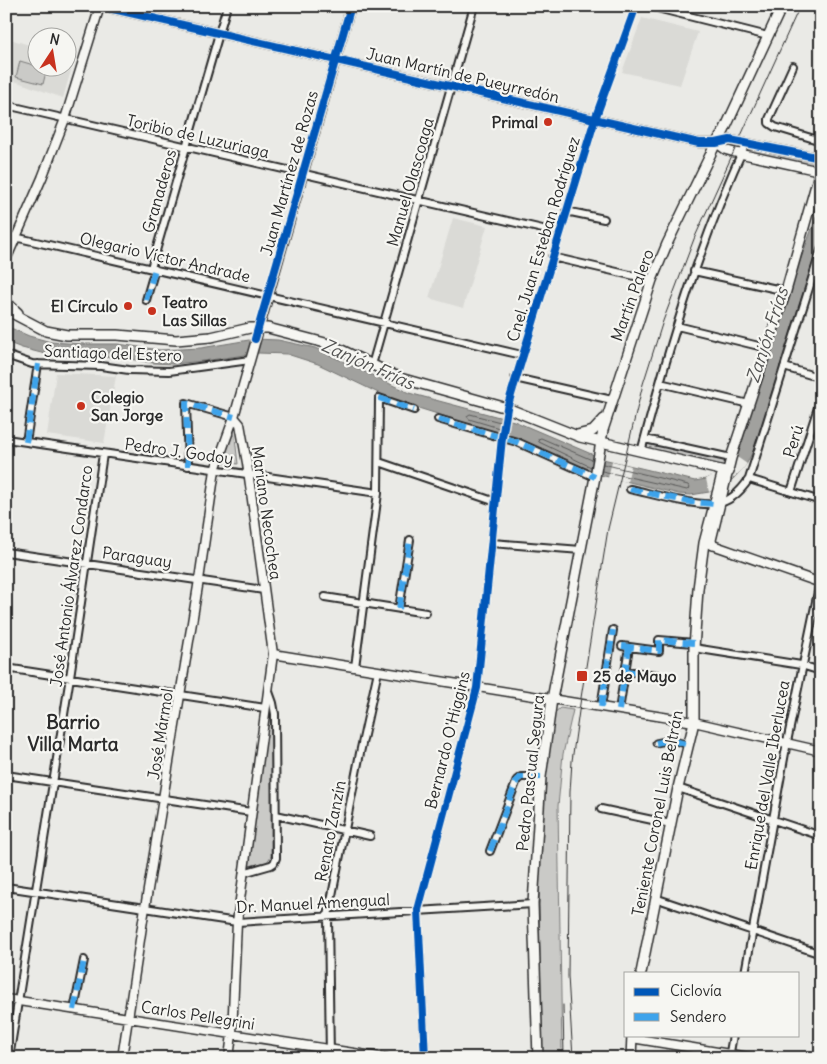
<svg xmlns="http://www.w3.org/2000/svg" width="827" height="1064" font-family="Delius,sans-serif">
	<rect width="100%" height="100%" fill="#eaeae6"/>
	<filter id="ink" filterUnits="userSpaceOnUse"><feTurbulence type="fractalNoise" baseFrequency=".02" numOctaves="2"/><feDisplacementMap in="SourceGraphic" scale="10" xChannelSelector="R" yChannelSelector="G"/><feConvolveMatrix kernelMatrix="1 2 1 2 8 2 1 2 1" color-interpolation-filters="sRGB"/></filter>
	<g filter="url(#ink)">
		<path fill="#dadad6" d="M642,18L698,32L680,85L622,72Z
			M10,39L29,45L28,49L37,52L38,68H68V59L74,60L63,98L6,78V51Z
			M453,218L487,226L463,308L429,298Z
			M56,373L116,376L104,443L47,435Z"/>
		<path fill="#cacac7" stroke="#7a7a79" d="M20,61L37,66L38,68H47L43,84L16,77Z
			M748,146L821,161V169L744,154Z
			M234,429L238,464L223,462Z
			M645,439L731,458L729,472L641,452Z
			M560,708L573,710L563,754L558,806L562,1058H543C541,990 538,923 540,855C541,808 547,761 553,714Z
			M268,718H272L271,856L267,862L249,866Z"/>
		<path fill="#a1a19e" stroke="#727270" d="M821,204V236L754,449L746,465L733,479L709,492L691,495L679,494L596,474L517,439L393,400L318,364L287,354L259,353L203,361L173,364L153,363L118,357L90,358L49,355L22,348L6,342V326L29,336L51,342L84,344H118L160,350L201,348L255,339L278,340L315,348L409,393L514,421L603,459L695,481L706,479L719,473L737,457L799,264Z"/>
		<path fill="#eaeae6" d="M737,457L747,464L742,470L728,483L709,492L706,479L723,470Z
			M612,461L631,466L627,482L608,478Z"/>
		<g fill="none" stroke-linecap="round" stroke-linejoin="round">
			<path stroke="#5a5a59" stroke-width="1" d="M499,428L469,419L467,416L470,414L500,422
				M591,467L539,442L538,439L541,438L592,460
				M602,471L687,490L690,488L688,485L603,464"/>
			<g stroke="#2b2b2b" stroke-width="9">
				<path id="pedestrian" d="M656,743L671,740L689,745"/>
			</g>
			<g stroke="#2b2b2b" stroke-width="10">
				<path id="minor" d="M649,6L768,36
					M793,66L769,119V123L775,127L821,141
					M6,105L560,233
					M566,211L604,219
					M6,235L522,355
					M552,257L652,280
					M151,268L227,6
					M694,271L786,291
					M146,300L155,269
					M677,326L767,348
					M6,355L32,364L101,366L129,370L169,371L250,360
					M372,365L474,6
					M784,367L821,378
					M515,378L612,400
					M660,383L749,404
					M438,419L517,442L595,477
					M6,439L378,493
					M645,439L731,458
					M26,442L38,364
					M641,452C669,346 700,242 746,143
					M379,462L496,502
					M188,466L186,403L234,417
					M749,479L821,501
					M630,489C653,494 693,506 715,504C730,502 741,491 749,479L821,250
					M791,492L821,398
					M492,543L581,550
					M6,552L264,590
					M325,597L426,613
					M399,609L410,540
					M622,646L659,651V640L694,643
					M694,648L801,665L821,671
					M355,667L378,493L379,398L414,410
					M6,668L265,708
					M625,671L657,675
					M601,707L613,630
					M619,710L629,647
					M6,775L251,812
					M678,788L821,836
					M601,809L671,824
					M276,815L370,836
					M490,851L517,780L521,777H541
					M243,873L271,865L274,863L276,858L275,714L273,703L268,689
					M6,887L237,922L533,904
					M655,898L821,954
					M745,973L787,742L820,582
					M74,1010L84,960
					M9,1058L70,677L103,454
					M330,1058L328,916L360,753L378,671
					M425,1058L418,910L477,688L502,438L507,408L595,119L636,6
					M729,1058L733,1035"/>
			</g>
			<g stroke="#2b2b2b" stroke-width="11">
				<path id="tertiary" d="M100,6L699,143H716L730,140L821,158
					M716,143L726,150L733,152L820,171
					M6,260L42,178L65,119L100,6
					M707,543L821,583
					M273,654L694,722L821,751
					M6,999L386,1058
					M632,1038L754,1058
					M122,1058L143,920L199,580L215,470L234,417L351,6
					M229,1058L232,1034L237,922L273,654L247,463L240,424L234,417"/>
			</g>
			<g stroke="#2b2b2b" stroke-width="12">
				<path id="secondary" d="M6,302L18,313
					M6,310L46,331L67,335H117L176,340L211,337L250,328H268L329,344L400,378L507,408L580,437L729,472
					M577,435L593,431L604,419
					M712,545L711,540L731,458L786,291L821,167
					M641,973L678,788L694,722V648L698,589L704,543L723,471
					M538,1058L533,904L541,777L552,699L595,477L603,430L652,280L667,244L716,143L724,131L782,6
					M631,1058L632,1035"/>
			</g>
			<use href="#pedestrian" stroke="#f6f6f2" stroke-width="5"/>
			<use href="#minor" stroke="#f6f6f2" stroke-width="6"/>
			<use href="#tertiary" stroke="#f6f6f2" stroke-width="8"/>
			<use href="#secondary" stroke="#f6f6f2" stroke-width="9"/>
			<path stroke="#2b2b2b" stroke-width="1" d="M563,1005L564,1058
				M573,1058L568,976L570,792L572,761L580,704L608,529L643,384L663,321L694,239L800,6"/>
			<path stroke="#3ea3eb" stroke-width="6" stroke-dasharray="12 6" stroke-linecap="butt" d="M146,300L155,269
				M379,398L414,410
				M438,419L517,442L595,477
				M26,442L38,364
				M188,466L186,403L234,417
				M630,489L691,502L714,504
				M399,609L410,540
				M622,646L659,651V640L694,643
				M625,671L657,675
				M601,707L613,630
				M619,710L629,647
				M656,743L671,740L689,745
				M490,851L517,780L521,777H541
				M74,1010L84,960"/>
			<g stroke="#f6f6f2" stroke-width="11">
				<path id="cycleway" d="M100,6L699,143H716L730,140L821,158
					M255,339L351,6
					M425,1058L418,910L477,688L502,438L507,408L595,119L636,6"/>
			</g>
			<use href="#cycleway" stroke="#0057b8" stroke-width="8"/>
		</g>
	</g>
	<g fill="#c8321e" stroke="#f6f6f2" stroke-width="2">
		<circle cx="548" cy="122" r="5"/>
		<circle cx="128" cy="306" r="5"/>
		<circle cx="152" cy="311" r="5"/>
		<circle cx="81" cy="406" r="5"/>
		<rect x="576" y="670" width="12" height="12" rx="2.5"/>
	</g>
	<g text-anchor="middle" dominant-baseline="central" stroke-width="4.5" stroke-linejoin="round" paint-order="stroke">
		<g font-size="16" fill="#2b2b2b" stroke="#f6f6f2">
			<text transform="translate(463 75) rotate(13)">Juan Martín de Pueyrredón</text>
			<text transform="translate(198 136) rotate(13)">Toribio de Luzuriaga</text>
			<text transform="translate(289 173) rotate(-74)">Juan Martínez de Rozas</text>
			<text transform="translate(410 182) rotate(-74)">Manuel Olascoaga</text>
			<text transform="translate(159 191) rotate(-74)">Granaderos</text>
			<text transform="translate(543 239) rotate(-73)">Cnel. Juan Esteban Rodríguez</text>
			<text transform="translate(165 257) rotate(13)">Olegario Víctor Andrade</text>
			<text transform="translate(632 295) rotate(-70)">Martín Palero</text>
			<text transform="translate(113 353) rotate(2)">Santiago del Estero</text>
			<text transform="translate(793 441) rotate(-73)">Perú</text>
			<text transform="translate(179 451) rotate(8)">Pedro J. Godoy</text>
			<text transform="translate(267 513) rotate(82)">Mariano Necochea</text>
			<text transform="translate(137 557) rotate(8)">Paraguay</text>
			<text transform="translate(71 576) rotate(-82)">José Antonio Álvarez Condarco</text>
			<text transform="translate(160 734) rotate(-81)">José Mármol</text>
			<text transform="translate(447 740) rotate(-76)">Bernardo O'Higgins</text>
			<text transform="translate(530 773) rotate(-84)">Pedro Pascual Segura</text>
			<text transform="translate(767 775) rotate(-80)">Enrique del Valle Iberlucea</text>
			<text transform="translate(657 813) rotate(-79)">Teniente Coronel Luis Beltrán</text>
			<text transform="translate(330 831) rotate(-79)">Renato Zanzín</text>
			<text transform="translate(313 903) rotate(-3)">Dr. Manuel Amengual</text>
			<text transform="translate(198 1015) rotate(9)">Carlos Pellegrini</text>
		</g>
		<g font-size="16" font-weight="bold" fill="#2b2b2b" stroke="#f6f6f2" text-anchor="start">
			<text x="538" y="122" text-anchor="end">Primal</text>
			<text x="162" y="302">Teatro<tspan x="162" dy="18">Las Sillas</tspan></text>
			<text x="118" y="306" text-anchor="end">El Círculo</text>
			<text x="91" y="397">Colegio<tspan x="91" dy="18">San Jorge</tspan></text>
			<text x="593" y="676">25 de Mayo</text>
		</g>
		<g font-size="18" font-style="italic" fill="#545453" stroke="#f6f6f2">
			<text transform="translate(767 335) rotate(-72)">Zanjón Frías</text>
			<text transform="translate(368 364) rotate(24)">Zanjón Frías</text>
		</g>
		<g font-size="19" font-weight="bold" fill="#2b2b2b" stroke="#f6f6f2">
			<text x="73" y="722">Barrio<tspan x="73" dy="22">Villa Marta</tspan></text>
		</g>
	</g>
	<rect width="827" height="1064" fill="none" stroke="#f6f6f2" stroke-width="25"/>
	<rect x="12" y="12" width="802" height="1039" fill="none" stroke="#2b2b2b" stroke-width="2" filter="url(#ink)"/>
	<rect x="624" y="972" width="175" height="65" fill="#f6f6f2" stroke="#a5a5a2"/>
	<rect x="634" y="988" width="25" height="8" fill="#0057b8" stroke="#a5a5a2"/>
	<text x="670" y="996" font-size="15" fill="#2b2b2b">Ciclovía</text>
	<rect x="634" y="1013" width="25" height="8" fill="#3ea3eb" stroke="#a5a5a2"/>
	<text x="670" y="1022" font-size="15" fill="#2b2b2b">Sendero</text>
	<g transform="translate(52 52) rotate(12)"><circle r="24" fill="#f6f6f2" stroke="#a5a5a2"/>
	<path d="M0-4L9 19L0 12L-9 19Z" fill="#c8321e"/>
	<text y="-8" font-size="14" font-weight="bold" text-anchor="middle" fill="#2b2b2b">N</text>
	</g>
</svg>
